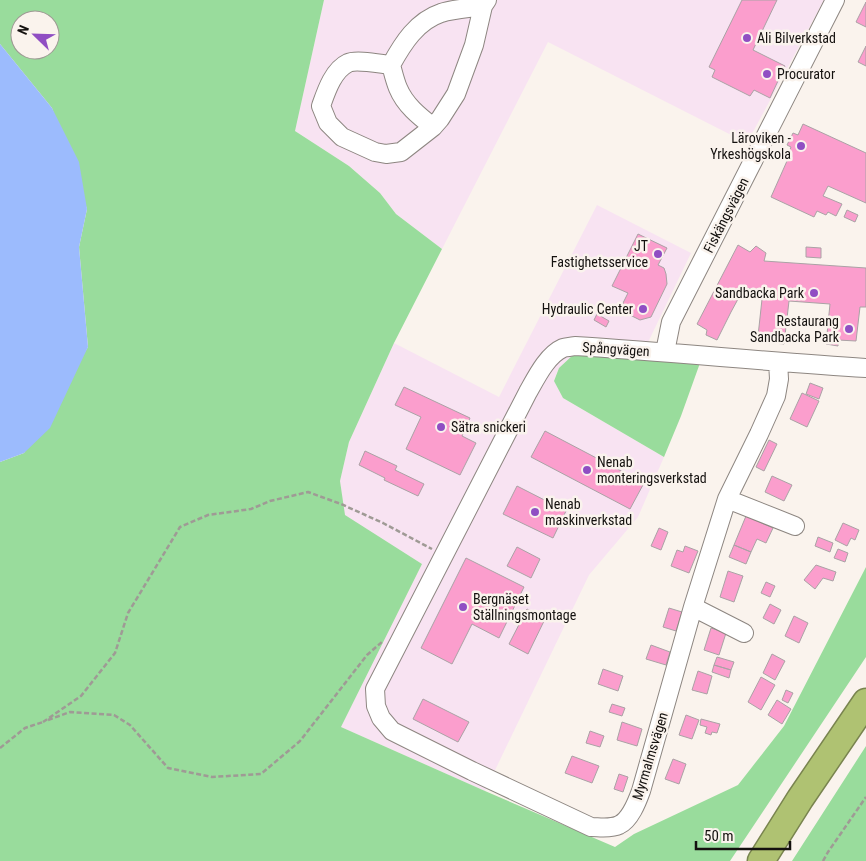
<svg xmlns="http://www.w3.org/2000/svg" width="866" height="861" font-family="'Roboto Condensed',sans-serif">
	<rect width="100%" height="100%" fill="#faf3ed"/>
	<path fill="#f8e3f2" d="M324,0H824L747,143L548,42L442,249L396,214L380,193L349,166L295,131Z
		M597,205L691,253L640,359L559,368L554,380L563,398L664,457L638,517L589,575L485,791L341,727L422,564L344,515L340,481L349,442L394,343L499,397Z"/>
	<path fill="#99dc9c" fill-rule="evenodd" d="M0,0H324L295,131L349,166L380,193L396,214L442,249L394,343L349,442L340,481L345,515L422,564L341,727L485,791L615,847L634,834L738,785L784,726L866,567V657L730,861H0V462L24,453L88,347L79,247L87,209L52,108L0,44ZM20,20H50V50H20Z
		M574,354L700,363L681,416L664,457L563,398L554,381L559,368Z
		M866,746V861H792Z"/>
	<path fill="#9cbbfd" d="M0,44L52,108L79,162L87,209L79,247L88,347L50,428L24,453L0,462Z"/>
	<path fill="#fb9ecd" stroke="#aaa2a5" d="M742,0H777L753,50L785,66L770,98L754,90L750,96L712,77L715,70L709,67Z
		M866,2V27L856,22Z
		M866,46V66L858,62Z
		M803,124L866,153V203L828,186L823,196L842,204L836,216L828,212L826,215L817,211L814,217L771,197L787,161L786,160L791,147L787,145L793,133L798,135Z
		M847,210L858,215L855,222L844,217Z
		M638,234L667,248L658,265L664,268L666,274L667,284L651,317L640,320L624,312L623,303L628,293L612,286Z
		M738,245L750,252L756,246L766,253L764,261L866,268V307H860L856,341L838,340V346L826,344L830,304L789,301L784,344L773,343L772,339L758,336L763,290L744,288L731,312L717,340L706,335L707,330L697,324Z
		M806,247L821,248V258L806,257Z
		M597,314L609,321L606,327L594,320Z
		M810,383L823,388L819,399L806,394Z
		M404,387L470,418L462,436L476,443L460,475L406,449L421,417L395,405Z
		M802,393L819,401L807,427L790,419Z
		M545,431L644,483L630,509L531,457Z
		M769,440L777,444L764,471L756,467Z
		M365,451L397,466L395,470L424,484L418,496L384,480L385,478L359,465Z
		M772,476L792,485L784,501L765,492Z
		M517,486L566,511L553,538L503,514Z
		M746,516L773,528L766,543L757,539L751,552L734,545Z
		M843,523L859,530L855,540L851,538L847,546L835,540Z
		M659,528L668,532L661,550L651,546Z
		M818,537L833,543L830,552L815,546Z
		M734,545L751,552L746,564L729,557Z
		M685,546L698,551L689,573L671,566L677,550L683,552Z
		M517,547L540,559L531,578L507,566Z
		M838,549L848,553L845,562L834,558Z
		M466,558L524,587L499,638L472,624L452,664L421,648Z
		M816,565L836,572L833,581L823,578L815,589L804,580Z
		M728,571L743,576L734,602L720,597Z
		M766,582L775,586L770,597L761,593Z
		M770,604L781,610L774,624L763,618Z
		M669,608L682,612L676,631L663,627Z
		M527,609L545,619L528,654L509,644Z
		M794,616L808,623L799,643L785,636Z
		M711,628L726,633L719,655L704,650Z
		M651,645L670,652L666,665L646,659Z
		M772,654L785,661L775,680L763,673Z
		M717,657L734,662L731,670L714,665Z
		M714,665L731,670L729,678L712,672Z
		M603,669L623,676L618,691L598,684Z
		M698,671L712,676L707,694L692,690Z
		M761,677L775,685L761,710L748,702Z
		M786,690L793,693L788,703L782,700Z
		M423,699L469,722L458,742L413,719Z
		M777,700L791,709L782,724L768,715Z
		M612,704L625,708L622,716L609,712Z
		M686,715L699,720L692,739L679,735Z
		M701,719L720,724L717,733L712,732L711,735L705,733L707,727L700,725Z
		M622,722L642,729L637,746L617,740Z
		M590,731L604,736L600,747L586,743Z
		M572,756L599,766L592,783L565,773Z
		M673,759L686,764L679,784L665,779Z
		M619,774L628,777L623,792L614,789Z"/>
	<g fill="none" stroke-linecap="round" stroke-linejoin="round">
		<g stroke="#8d8681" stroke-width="20">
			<path id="minor" d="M391,65C403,43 417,21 441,13C452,9 471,8 483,6
				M433,127C419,116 405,105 398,88C395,81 393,72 391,65C381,64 356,59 348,63C333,70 326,92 321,106L328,123L342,137L375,152L386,154L401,152L433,127L440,119L456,94L474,45L483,6L487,0
				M665,352L671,322L835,0
				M778,362L779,379L776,396L759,434L727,499L693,607L641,791C637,802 630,820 619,825C611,829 599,827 591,827L472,771L392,731L381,718L376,706L375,689L528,392C536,378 547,355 563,348C566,347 571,347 575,346C672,352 769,362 866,368
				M727,499L795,526
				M693,607L744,633"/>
		</g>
		<g stroke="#79844f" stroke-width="29">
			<path id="highway" d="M761,861L800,799L866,702"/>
		</g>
		<path stroke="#9f9a95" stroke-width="2.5" stroke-dasharray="5 2.5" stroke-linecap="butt" d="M48,720L70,712L114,715L130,725L168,768L212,777L261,774L300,741L367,655L383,641
			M43,722L81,696L115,653L128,613L180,527L208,515L251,509L270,501L308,492L341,504L383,523L432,549
			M0,748L25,728L43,722
			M823,861L828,852L866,797"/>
		<use href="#minor" stroke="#fff" stroke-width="18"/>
		<use href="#highway" stroke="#afc272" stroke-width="26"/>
	</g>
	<g fill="#904ec3" stroke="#faf3ed" stroke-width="2">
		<circle cx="747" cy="38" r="5"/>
		<circle cx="767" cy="74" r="5"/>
		<circle cx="801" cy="146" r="5"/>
		<circle cx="658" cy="254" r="5"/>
		<circle cx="814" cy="293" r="5"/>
		<circle cx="643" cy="309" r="5"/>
		<circle cx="849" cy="329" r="5"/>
		<circle cx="441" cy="427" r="5"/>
		<circle cx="587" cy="470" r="5"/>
		<circle cx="535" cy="512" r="5"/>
		<circle cx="463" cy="607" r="5"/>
	</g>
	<g text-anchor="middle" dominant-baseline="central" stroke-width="5" stroke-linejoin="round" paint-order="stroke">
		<g font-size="14" fill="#14110f" stroke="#faf3ed" text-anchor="start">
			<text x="757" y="38">Ali Bilverkstad</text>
			<text x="777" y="74">Procurator</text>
			<text x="791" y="138" text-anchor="end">Läroviken -<tspan x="791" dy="16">Yrkeshögskola</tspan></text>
			<text x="648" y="246" text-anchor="end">JT<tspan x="648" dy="16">Fastighetsservice</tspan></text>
			<text x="804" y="293" text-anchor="end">Sandbacka Park</text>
			<text x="633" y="309" text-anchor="end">Hydraulic Center</text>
			<text x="839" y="321" text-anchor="end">Restaurang<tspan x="839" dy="16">Sandbacka Park</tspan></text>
			<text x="451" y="427">Sätra snickeri</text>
			<text x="597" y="462">Nenab<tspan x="597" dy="16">monteringsverkstad</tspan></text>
			<text x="545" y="504">Nenab<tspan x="545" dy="16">maskinverkstad</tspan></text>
			<text x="473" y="599">Bergnäset<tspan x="473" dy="16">Ställningsmontage</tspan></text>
		</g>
		<g font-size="14" fill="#14110f" stroke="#faf3ed">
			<text transform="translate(726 215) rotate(-63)">Fiskängsvägen</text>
			<text transform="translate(616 349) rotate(4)">Spångvägen</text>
			<text transform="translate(650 756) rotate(-73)">Myrmalmsvägen</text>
		</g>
	</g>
	<g transform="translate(35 35) rotate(293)"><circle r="24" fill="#faf3ed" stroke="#9e9994"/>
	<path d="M0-4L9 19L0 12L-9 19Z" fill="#904ec3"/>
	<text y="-8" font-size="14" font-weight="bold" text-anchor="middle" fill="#14110f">N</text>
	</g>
	<path d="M696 841v8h94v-8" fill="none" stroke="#14110f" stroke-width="2.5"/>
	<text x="704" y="841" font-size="15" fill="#14110f" stroke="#faf3ed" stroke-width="4" paint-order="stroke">50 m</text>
</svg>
